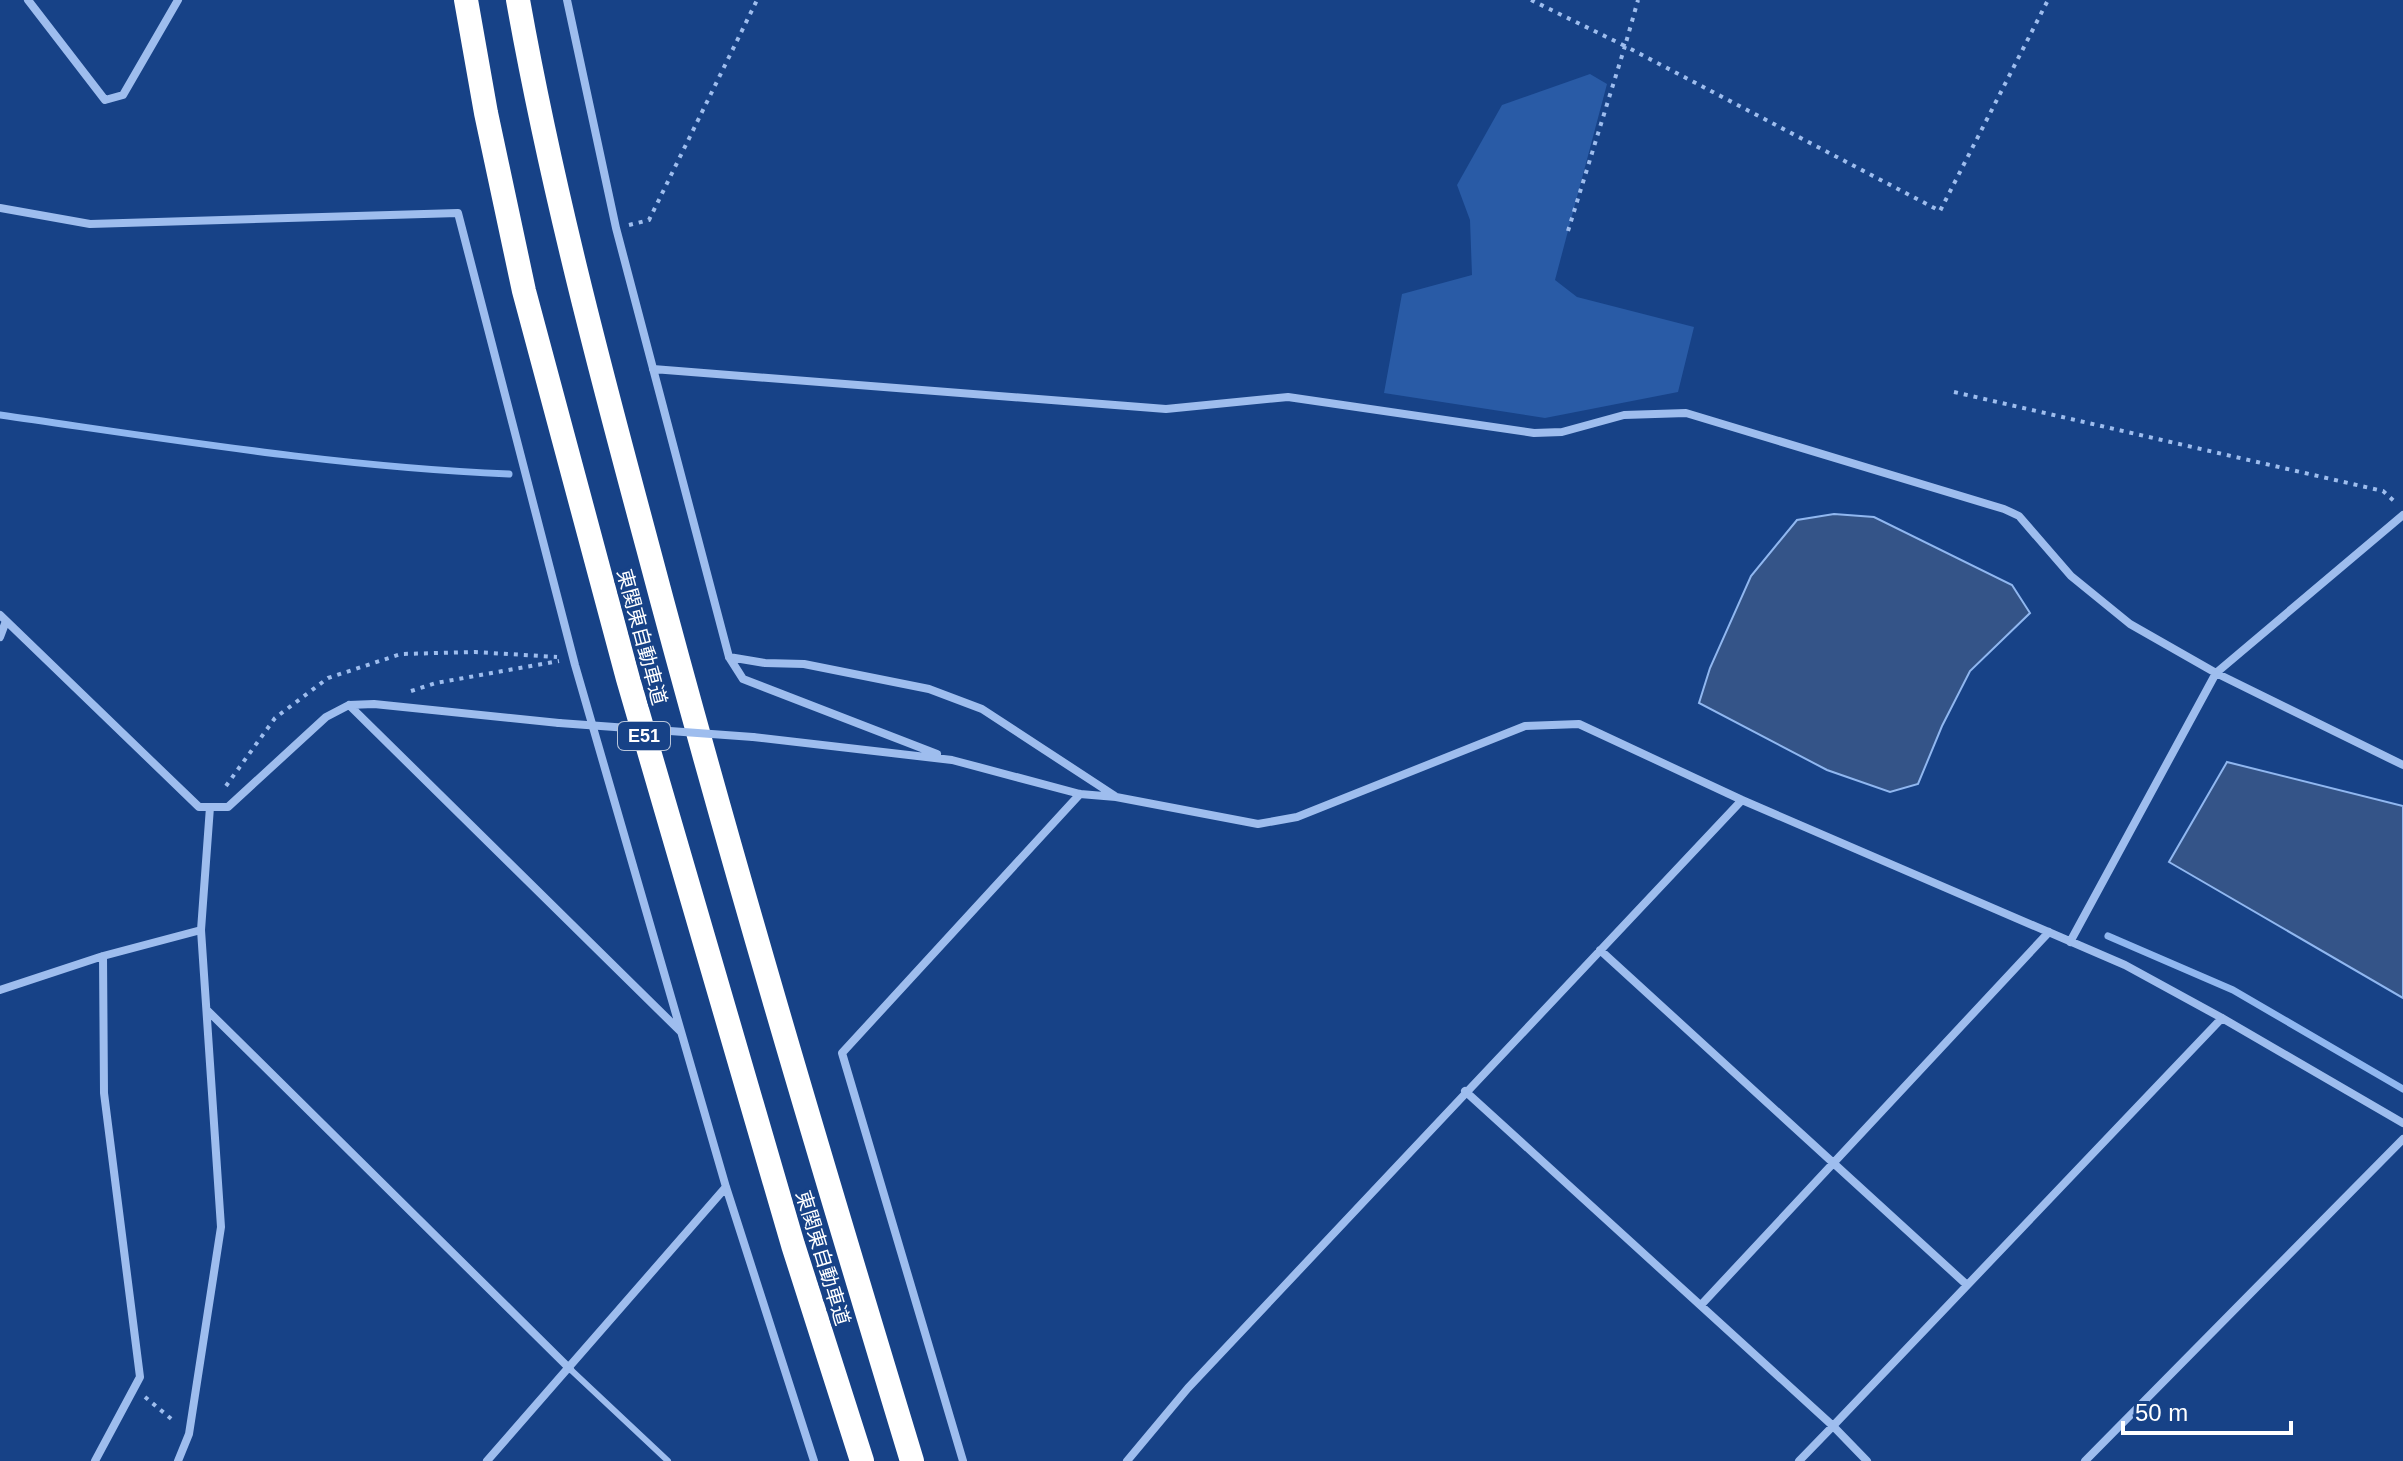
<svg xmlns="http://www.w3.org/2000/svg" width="2403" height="1461" font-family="Helvetica,'Noto Sans JP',sans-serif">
	<rect width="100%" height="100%" fill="#174287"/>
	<path fill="#295ba6" d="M1590,74L1607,84L1555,280L1577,297L1694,327L1678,392L1545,418L1384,393L1402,294L1472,275L1470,220L1457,185L1502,105Z"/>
	<path fill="#345488" stroke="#90b7f0" stroke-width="2" d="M1834,514L1874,517L2012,585L2030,613L1970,671L1942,726L1918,784L1890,792L1827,770L1699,703L1710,668L1751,576L1797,520Z
		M2227,762L2403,806V998L2169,862Z"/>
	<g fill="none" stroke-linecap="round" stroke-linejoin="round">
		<path stroke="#90b7f0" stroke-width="7" d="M0,415C169,439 338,467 509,474
			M2108,936L2233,990L2403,1089"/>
		<path stroke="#9ebdee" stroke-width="4" stroke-dasharray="4 6" stroke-linecap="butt" d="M1531,0L1625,46L1638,0
			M629,225L649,220L757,0
			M1568,231L1625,46L1940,211L2048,0
			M1954,392L2383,491L2395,502
			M411,691L436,683L559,661
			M226,786L275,718L328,678L401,654L475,652L557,657
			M145,1397L175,1422"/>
		<path stroke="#9ebdee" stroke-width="6" d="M570,1369L668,1461"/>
		<path stroke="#9ebdee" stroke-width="8" d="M28,0L105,100L123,95L178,0
			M567,0L616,228L729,657L743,679L937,754
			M0,208L90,224L458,213L575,665L726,1187L814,1461
			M653,369L1166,409L1288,397L1534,433L1562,432L1624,415L1686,413L2004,509L2019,516L2071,576L2130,624L2216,673L2403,765
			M0,615L199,807H228L326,717L349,705L374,704L559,723
			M0,637L6,621
			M729,657L765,663L804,664L929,689L982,709L1115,796
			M349,705L681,1032
			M753,737L952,760L1080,794L1116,797L1258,824L1297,817L1525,726L1579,724L1742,800L2125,965L2222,1018L2403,1123
			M2070,942L2216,673L2403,515
			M1600,950L1967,1285
			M0,990L103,956L201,930
			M207,1010L570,1369
			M1465,1091L1833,1426L1799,1461
			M1701,1305L2049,932
			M95,1461L140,1377L104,1093L103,956
			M178,1461L189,1434L221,1227L201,930L210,807
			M487,1461L726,1187
			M963,1461L842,1053L1080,794
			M1127,1461L1188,1388L1742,800
			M1867,1461L1833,1426L2222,1018
			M2085,1461L2403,1139"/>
		<path stroke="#fff" stroke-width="24" d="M466,0L486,113L524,291L628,679L793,1245L862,1461
			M518,0C551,185 599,366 648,548C729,854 820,1158 912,1461"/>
		<path stroke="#9ebdee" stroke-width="8" d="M559,723L753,737"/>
	</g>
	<g text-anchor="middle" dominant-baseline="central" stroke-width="7" stroke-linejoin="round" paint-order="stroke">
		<rect fill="#174287" stroke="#b9c6db" stroke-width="2" x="618" y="722" width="52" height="28" rx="6"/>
		<g font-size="18" font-weight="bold" fill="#fff">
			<text x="644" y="736">E51</text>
		</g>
		<g font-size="20" fill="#fff" stroke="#174287">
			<text transform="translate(642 637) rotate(75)">東関東自動車道</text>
			<text transform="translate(823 1258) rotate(73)">東関東自動車道</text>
		</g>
	</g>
	<path d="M2123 1421v12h168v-12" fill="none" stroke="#ffffff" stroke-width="4"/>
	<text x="2135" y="1421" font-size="24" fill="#ffffff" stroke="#174287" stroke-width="6" paint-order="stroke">50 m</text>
</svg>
